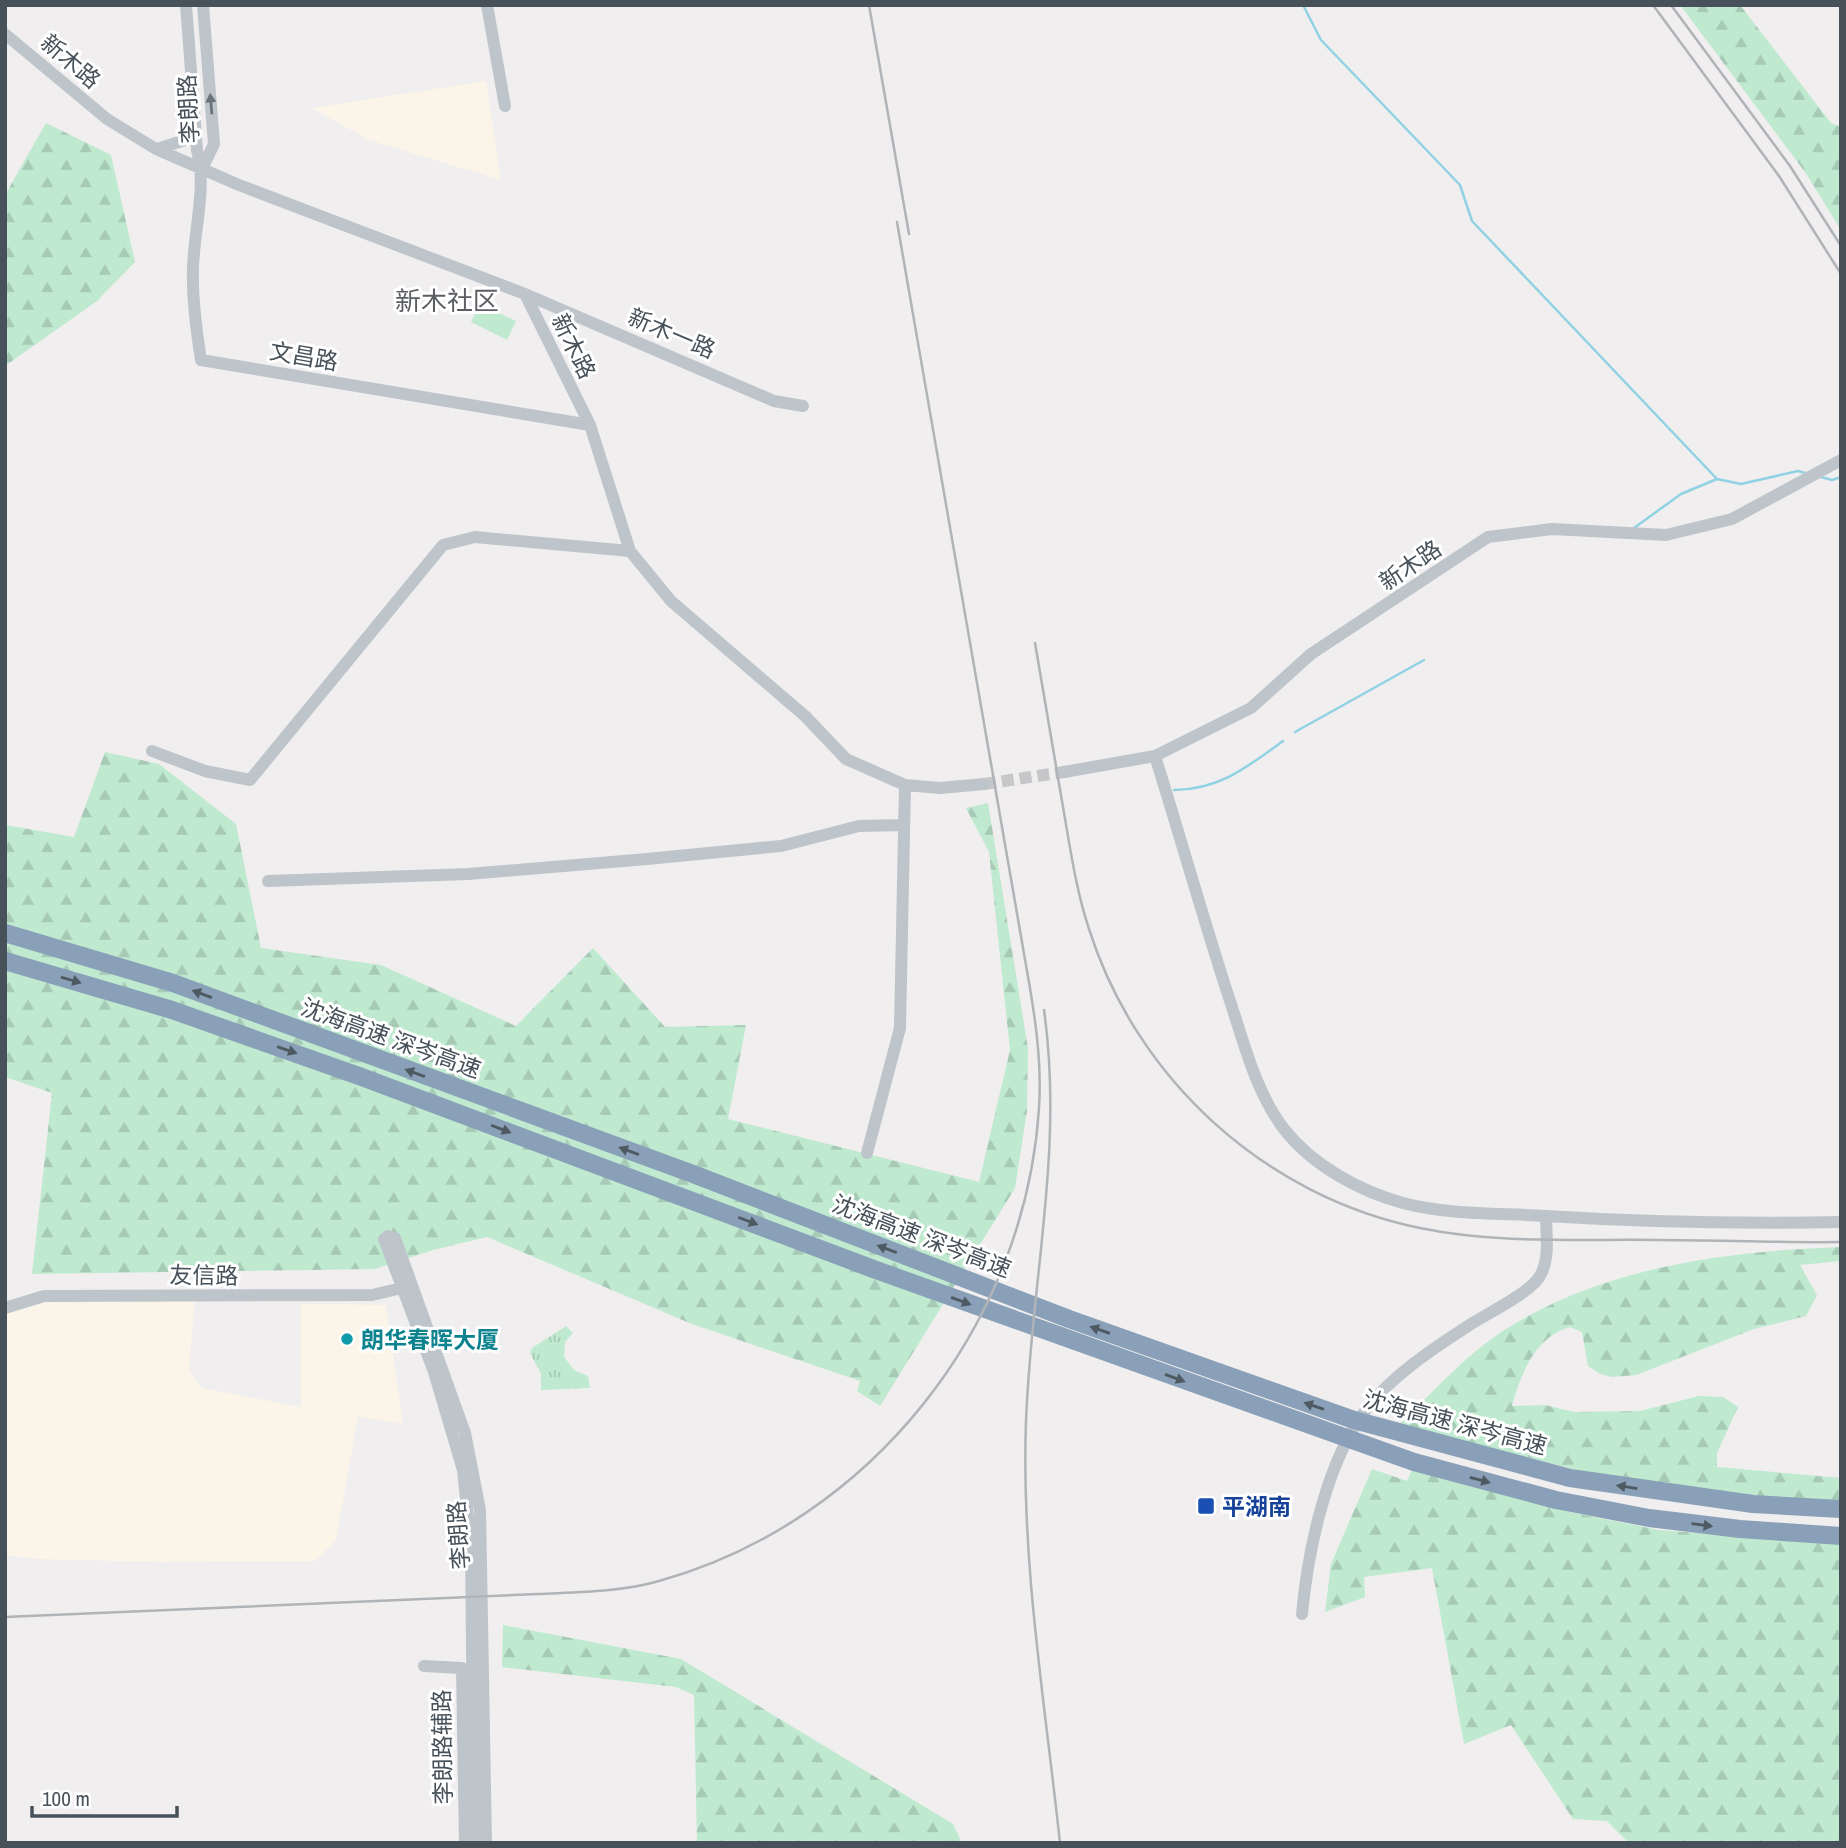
<svg xmlns="http://www.w3.org/2000/svg" width="1846" height="1848" font-family="'Archivo Narrow','Noto Sans SC',sans-serif">
	<defs>
		<pattern id="grass-tufts" width="24" height="20" patternUnits="userSpaceOnUse" patternTransform="scale(1.75)"><rect width="24" height="20" fill="#bfead0"/><path d="M3 7l-1-3M5 7V3M7 7l1-3M15 17l-1-3M17 17v-4M19 17l1-3" fill="none" stroke="#a6cab5"/></pattern>
		<pattern id="forest-firs" width="22" height="20" patternUnits="userSpaceOnUse" patternTransform="scale(1.75)"><rect width="22" height="20" fill="#bfead0"/><path d="M5 1l3.5 6h-7zM16 11l3.5 6h-7z" fill="#a6cab5"/></pattern>
	</defs>
	<rect width="100%" height="100%" fill="#f0eeee"/>
	<path fill="#faf5e8" d="M486,81L501,180L369,140L312,108Z
		M45,1295L195,1298L189,1371L202,1388L301,1407V1304L386,1305L403,1424L358,1417L336,1540L315,1561L161,1562L37,1559L5,1555V1309Z"/>
	<path fill="url(#grass-tufts)" d="M566,1326L573,1333L565,1342L564,1357L574,1370L588,1376L590,1388L541,1390V1374L530,1353L532,1348Z"/>
	<path fill="url(#forest-firs)" d="M1680,5H1740L1831,123L1841,127V230L1805,172Z
		M46,123L111,155L135,262L97,301L5,366V195Z
		M105,752L159,764L236,824L261,948L381,965L516,1026L593,948L665,1027L746,1025L728,1119L979,1182L1010,1050L989,852L966,808L988,803L1028,1048L1027,1111L1015,1188L880,1406L857,1391L860,1381L692,1324L487,1237L433,1250L375,1269L32,1274L52,1093L5,1077V825L74,837Z
		M1841,1247V1261L1800,1265L1817,1295L1806,1316L1754,1329L1636,1375L1612,1377L1600,1374L1588,1366L1582,1332L1570,1327C1535,1337 1521,1373 1512,1406L1545,1405L1574,1412L1640,1411L1699,1396L1723,1397L1738,1407L1717,1453V1467L1841,1478V1502L1724,1494L1593,1474L1399,1425C1434,1391 1469,1351 1511,1326C1609,1266 1729,1251 1841,1247Z
		M1413,1468L1570,1512L1659,1530L1841,1544V1843H1629L1607,1821L1573,1819L1511,1725L1464,1744L1432,1568L1364,1577L1365,1597L1325,1612L1331,1564L1372,1469L1407,1481Z
		M503,1625L681,1659L953,1824L962,1843H697L694,1695L676,1687L502,1667Z"/>
	<path fill="#bfead0" d="M480,304L516,321L507,340L471,322Z"/>
	<g fill="none" stroke-linecap="round" stroke-linejoin="round">
		<path stroke="#90d2e3" stroke-width="2.5" d="M1303,5L1321,40L1460,185L1472,221L1717,479L1741,484L1798,471L1805,473
			M1821,477L1832,480L1841,477
			M1634,528L1681,494L1717,479
			M1295,732L1424,660
			M1174,790C1221,789 1247,767 1283,741"/>
		<path stroke="#c6c7c9" stroke-width="12" stroke-dasharray="12 6" stroke-linecap="butt" d="M984,784L1064,772"/>
		<path stroke="#bdc5cb" stroke-width="12" d="M186,5L197,150C207,188 194,229 193,268C192,299 196,329 201,360L590,425
			M487,5L505,106
			M5,34L107,119L156,149L239,185L525,294L774,401L803,406
			M157,149L182,141L194,124
			M202,169L214,144L203,5
			M525,294L590,425L630,551L671,601L805,716L846,759L905,785L940,788L984,784
			M152,751L205,771L250,780L443,545L475,537L630,551
			M1155,756C1180,836 1203,918 1229,998C1244,1042 1255,1091 1284,1129C1312,1165 1359,1191 1403,1203C1449,1215 1498,1213 1545,1216C1644,1222 1742,1224 1841,1222
			M1064,772L1155,756L1251,708L1311,654L1488,537L1552,529L1666,535L1732,519L1841,460
			M268,881L468,874L647,859L781,846L859,826L904,825
			M867,1153L900,1028L905,785
			M5,1308L44,1296L372,1295L402,1288
			M1302,1614C1308,1549 1327,1459 1368,1407C1393,1375 1434,1348 1468,1326C1486,1314 1533,1292 1541,1274C1550,1257 1546,1234 1546,1216
			M424,1666L462,1668
			M462,1668L465,1843
			M474,1843L471,1545L463,1470L434,1372L384,1239L388,1236L395,1238L465,1433L480,1510L486,1843"/>
		<path stroke="#89a0b8" stroke-width="18" d="M5,933L173,983L693,1174L1069,1319L1354,1420L1570,1478L1753,1504L1841,1509
			M5,961L172,1010L359,1076L876,1270L1414,1462L1556,1500L1649,1518L1740,1529L1841,1536"/>
		<path stroke="#b0b3b7" stroke-width="2.5" d="M869,5L909,234
			M1653,5L1779,176L1841,274
			M1671,5L1790,166L1841,246
			M1035,643C1044,698 1054,752 1063,807C1070,847 1076,890 1089,929C1137,1080 1265,1196 1420,1228C1496,1244 1579,1239 1657,1240C1718,1240 1780,1243 1841,1242
			M1044,1010C1064,1150 1031,1282 1026,1421C1021,1562 1045,1703 1060,1843
			M5,1617L538,1594C578,1592 621,1592 659,1581C871,1522 1025,1326 1039,1108C1042,1061 1035,1016 1027,971L897,222"/>
	</g>
	<defs><path id="oneway-solid" d="M-6-.8H1V-3.2L6.5 0L1 3.2V.8H-6Z" transform="scale(1.75)"/></defs>
	<use fill="#6a747b" href="#oneway-solid" transform="translate(211 104) rotate(-95)"/>
	<g fill="#4e5962">
		<use href="#oneway-solid" transform="translate(71 980) rotate(16)"/>
		<use href="#oneway-solid" transform="translate(202 994) rotate(-160)"/>
		<use href="#oneway-solid" transform="translate(287 1050) rotate(19)"/>
		<use href="#oneway-solid" transform="translate(415 1073) rotate(-160)"/>
		<use href="#oneway-solid" transform="translate(501 1129) rotate(21)"/>
		<use href="#oneway-solid" transform="translate(629 1151) rotate(-160)"/>
		<use href="#oneway-solid" transform="translate(748 1221) rotate(21)"/>
		<use href="#oneway-solid" transform="translate(887 1249) rotate(-159)"/>
		<use href="#oneway-solid" transform="translate(961 1301) rotate(20)"/>
		<use href="#oneway-solid" transform="translate(1100 1330) rotate(-161)"/>
		<use href="#oneway-solid" transform="translate(1175 1378) rotate(20)"/>
		<use href="#oneway-solid" transform="translate(1314 1406) rotate(-161)"/>
		<use href="#oneway-solid" transform="translate(1480 1480) rotate(15)"/>
		<use href="#oneway-solid" transform="translate(1627 1487) rotate(-171)"/>
		<use href="#oneway-solid" transform="translate(1702 1525) rotate(7)"/>
	</g>
	<circle fill="#0f9aa8" stroke="#fff" stroke-width="2.5" cx="347" cy="1339" r="7"/>
	<rect fill="#1a4fb4" stroke="#fff" stroke-width="2.5" x="1197" y="1497" width="18" height="18" rx="3.5"/>
	<g text-anchor="middle" dominant-baseline="central" stroke-width="6" stroke-linejoin="round" paint-order="stroke">
		<g font-size="23" fill="#475159" stroke="#fff">
			<text transform="translate(71 61) rotate(40)">新木路</text>
			<text transform="translate(188 109) rotate(-93)">李朗路</text>
			<text transform="translate(672 333) rotate(23)">新木一路</text>
			<text transform="translate(574 346) rotate(64)">新木路</text>
			<text transform="translate(304 356) rotate(10)">文昌路</text>
			<text transform="translate(1410 565) rotate(-34)">新木路</text>
			<text transform="translate(391 1038) rotate(20)">沈海高速 深岑高速</text>
			<text transform="translate(922 1236) rotate(21)">沈海高速 深岑高速</text>
			<text transform="translate(204 1275) rotate(1)">友信路</text>
			<text transform="translate(1455 1422) rotate(15)">沈海高速 深岑高速</text>
			<text transform="translate(458 1535) rotate(-94)">李朗路</text>
			<text transform="translate(442 1747) rotate(-91)">李朗路辅路</text>
		</g>
		<g font-size="23" font-weight="bold" fill="#0d838f" stroke="#fff" text-anchor="start">
			<text x="361" y="1339">朗华春晖大厦</text>
		</g>
		<g font-size="23" font-weight="bold" fill="#164399" stroke="#fff" text-anchor="start">
			<text x="1222" y="1506">平湖南</text>
		</g>
		<g font-size="26" fill="#5b5e62" stroke="#fff">
			<text x="447" y="300">新木社区</text>
		</g>
	</g>
	<rect width="1846" height="1848" fill="none" stroke="#475159" stroke-width="14"/>
	<path d="M32 1806v10h145v-10" fill="none" stroke="#475159" stroke-width="3.5"/>
	<text x="42" y="1806" font-size="21" fill="#475159" stroke="#ffffff" stroke-width="5" paint-order="stroke">100 m</text>
</svg>
